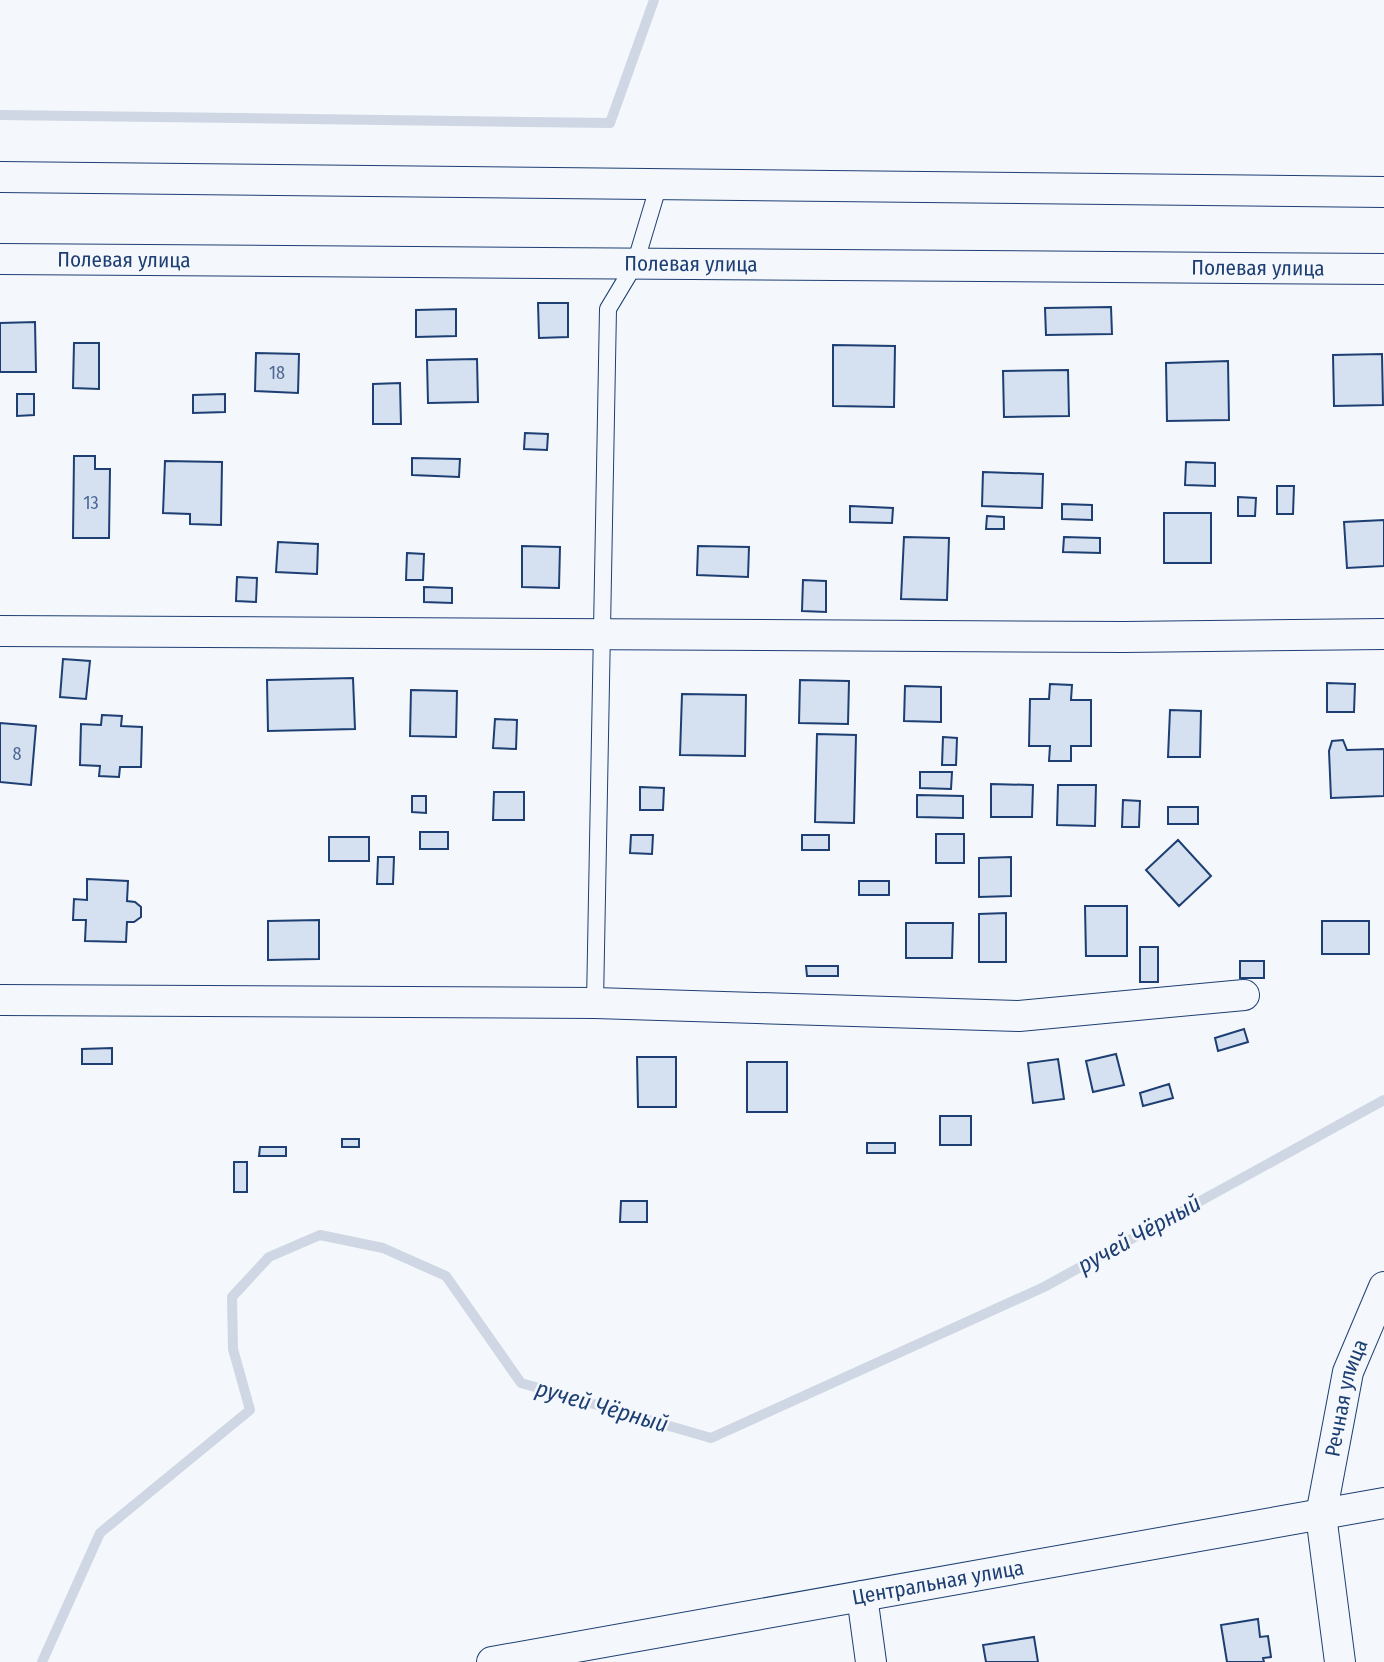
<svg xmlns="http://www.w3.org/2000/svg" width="1384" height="1662" font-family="'Fira Sans Condensed',sans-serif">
	<rect width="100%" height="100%" fill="#f4f7fb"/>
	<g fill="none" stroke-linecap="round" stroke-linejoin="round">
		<path stroke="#cfd7e4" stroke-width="10" d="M0,115L610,123L654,0
			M42,1662L100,1533L250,1410L233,1349L232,1297L269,1257L320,1235L383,1248L446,1276L521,1383L711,1438L1044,1287L1384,1100"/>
	</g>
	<path fill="#d5e0f0" stroke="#1d3f73" stroke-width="2" d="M538,303H568V337L539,338Z
		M1111,307L1112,334L1046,335L1045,308Z
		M456,309V336L416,337V310Z
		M35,322L36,372H0V323Z
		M74,343H99V389L73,388Z
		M833,345L895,346L894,407L833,406Z
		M256,353L299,354L298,393L255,391Z
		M1382,354L1383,405L1334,406L1333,355Z
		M477,359L478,402L428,403L427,360Z
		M1228,361L1229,420L1167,421L1166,363Z
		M1068,370L1069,416L1004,417L1003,371Z
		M400,383L401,424H373V384Z
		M17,394H34V415L17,416Z
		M225,394V412L193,413V395Z
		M525,433L548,434L547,450L524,449Z
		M74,456H95V469H110L109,538H73Z
		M412,458L460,459L459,477L412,475Z
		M165,461L222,462L221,525L190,524V514L163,513Z
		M1186,462L1215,463V486L1185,485Z
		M983,472L1043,474L1042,508L982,506Z
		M1277,486H1294L1293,514H1277Z
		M1238,497L1256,498L1255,516H1238Z
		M1062,504L1092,505V520L1062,519Z
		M850,506L893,508L892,523L850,522Z
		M1164,513H1211V563H1164Z
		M987,516L1004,517V529H986Z
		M1384,520V566L1347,568L1344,522Z
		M904,537L949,538L947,600L901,599Z
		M1064,537L1100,538V553L1063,552Z
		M278,542L318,544L317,574L276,572Z
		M522,546L560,547L559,588L522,587Z
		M698,546L749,547L748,577L697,575Z
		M407,553L424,554L423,580H406Z
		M237,577L257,578L256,602L236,601Z
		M803,580L826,581V612L802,611Z
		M424,587L452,588V603L424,602Z
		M63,659L90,661L86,699L60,697Z
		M353,678L355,729L268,731L267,680Z
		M800,680L849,681L848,724L799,723Z
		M1327,683L1355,684L1354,712H1327Z
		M1050,684L1072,685L1071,700H1091V746H1071V761H1049L1050,746H1029L1030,699H1049Z
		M905,686L941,687V722L904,721Z
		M411,690L457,691L456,737L410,736Z
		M682,694L746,695L745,756L680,755Z
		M1170,710L1201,711L1200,757H1168Z
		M102,715L122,716L121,726L142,727L141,767H120L119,777L99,776L100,766L80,765L81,724L101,725Z
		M495,719L517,720L516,749L493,748Z
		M0,723L36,726L31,785L0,782Z
		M817,734L856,735L854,823L815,822Z
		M943,737L957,738L956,765H942Z
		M1343,740L1347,750L1384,749V796L1331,798L1329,751L1332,741Z
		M920,772H952L951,789L920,788Z
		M991,784L1033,785L1032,817H991Z
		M1058,785H1096L1095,826L1057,825Z
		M640,787L664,788L663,810H640Z
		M494,792H524V820H493Z
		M917,795L963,796V818L917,817Z
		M412,796H426V813L412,812Z
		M1123,800L1140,801L1139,827H1122Z
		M1168,807H1198V824H1168Z
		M420,832H448V849H420Z
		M936,834H964V863H936Z
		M631,835H653L652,854L630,853Z
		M802,835H829V850H802Z
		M329,837H369V861H329Z
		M1178,840L1211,876L1179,906L1146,870Z
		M378,857H394L393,884H377Z
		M1011,857V896L979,897V858Z
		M87,879L128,881L127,901L135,902L141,907V917L134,922H127L126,942L85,941L86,920H73L74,899L87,900Z
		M859,881H889V895H859Z
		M1085,906H1127V956H1086Z
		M1006,913V962H979V914Z
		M319,920V959L268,960V921Z
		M1322,921H1369V954H1322Z
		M906,923H953L952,958H906Z
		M1140,947H1158V982H1140Z
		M1240,961H1264V978H1240Z
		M806,966H838V976H807Z
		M1244,1029L1248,1042L1218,1051L1215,1038Z
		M112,1048V1064H82V1049Z
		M1116,1054L1124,1085L1093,1092L1086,1061Z
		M637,1057H676V1107H638Z
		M1058,1059L1064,1099L1033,1103L1028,1063Z
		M747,1062H787V1112H747Z
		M1169,1084L1173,1098L1143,1106L1140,1093Z
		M940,1116H971V1145H940Z
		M342,1139H359V1147H342Z
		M867,1143H895V1153H867Z
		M260,1147H286V1156H259Z
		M234,1162H247V1192H234Z
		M621,1201H647V1222H620Z
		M1258,1619L1260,1637L1268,1636L1271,1657L1263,1658L1264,1662H1227L1221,1625Z
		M1034,1637L1038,1662H986L983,1645Z"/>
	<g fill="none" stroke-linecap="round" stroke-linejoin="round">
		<g stroke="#1d3f73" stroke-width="18">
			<path id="service" d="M595,1003L608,309L635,264L659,184"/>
		</g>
		<g stroke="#1d3f73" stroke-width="32">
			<g id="minor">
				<path d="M0,177L1384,192"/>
				<path id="s1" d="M0,259L1384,269"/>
				<path d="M0,631L1124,637L1384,634"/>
				<path d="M0,1000L595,1003L1019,1016L1244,995"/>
				<path d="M862,1596L871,1662"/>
				<path id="s2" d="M492,1662L1384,1503"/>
				<path id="s3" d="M1340,1662L1321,1515L1348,1372L1384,1287"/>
			</g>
		</g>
		<use href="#service" stroke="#f4f7fb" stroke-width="16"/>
		<use href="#minor" stroke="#f4f7fb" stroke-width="30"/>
	</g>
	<g text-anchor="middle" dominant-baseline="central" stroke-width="5" stroke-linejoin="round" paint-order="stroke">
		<g font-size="18" fill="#4b6792">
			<text x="277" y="373">18</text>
			<text x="91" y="503">13</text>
			<text x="17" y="754">8</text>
		</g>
		<g font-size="21" fill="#1d3f73" stroke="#f4f7fb">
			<text stroke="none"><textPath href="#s1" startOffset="124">Полевая улица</textPath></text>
			<text stroke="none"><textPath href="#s1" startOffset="691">Полевая улица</textPath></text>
			<text stroke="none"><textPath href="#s1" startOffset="1258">Полевая улица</textPath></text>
			<text stroke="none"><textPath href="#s3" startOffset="268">Речная улица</textPath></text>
			<text stroke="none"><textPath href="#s2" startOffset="453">Центральная улица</textPath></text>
		</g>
		<g font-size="23" font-style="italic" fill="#1d3f73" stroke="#f4f7fb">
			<text transform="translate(1139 1234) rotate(-29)">ручей Чёрный</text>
			<text transform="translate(602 1406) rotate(16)">ручей Чёрный</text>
		</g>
	</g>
</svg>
